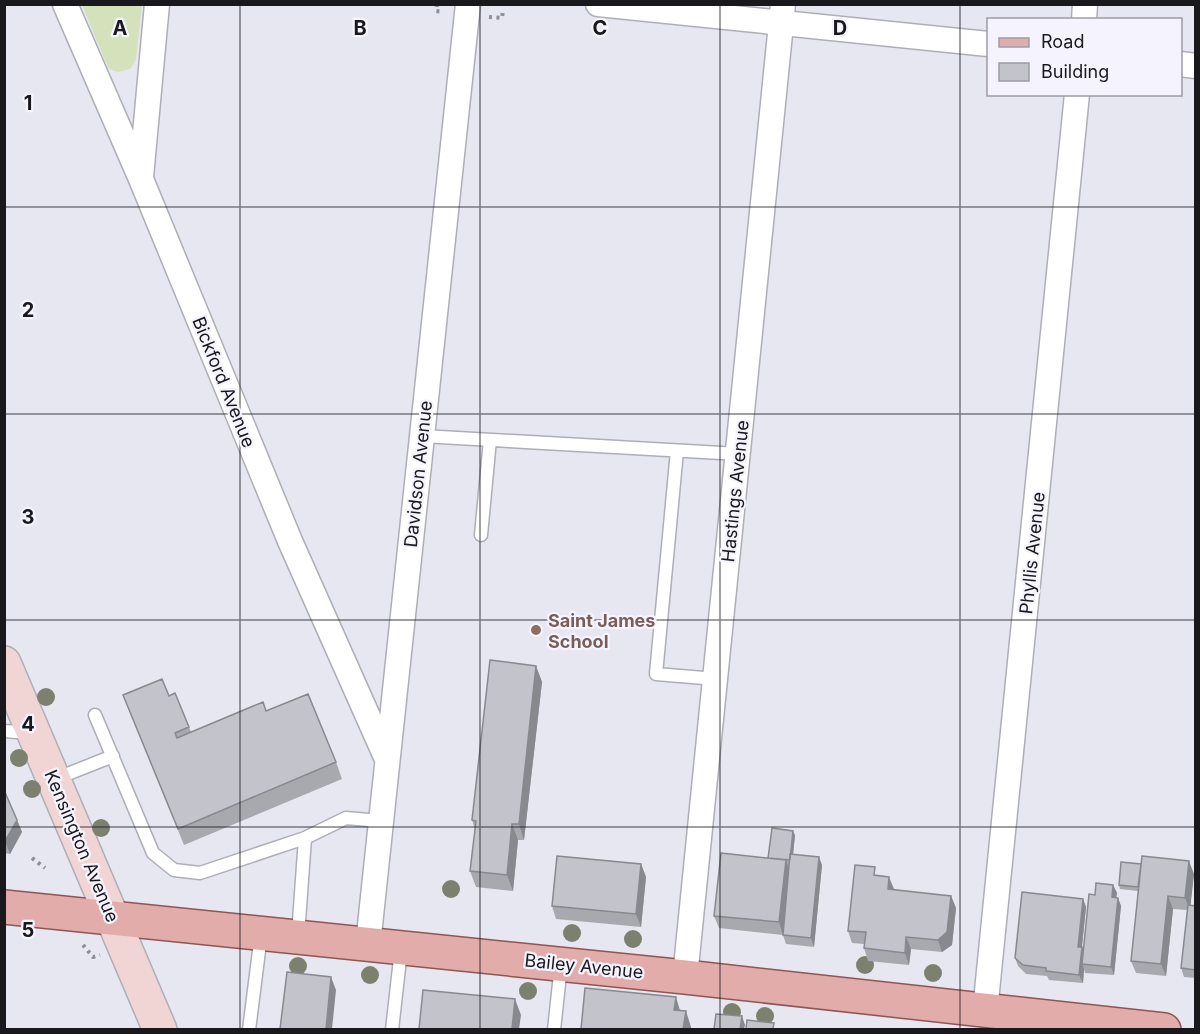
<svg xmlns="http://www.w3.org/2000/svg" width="1200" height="1034" font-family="Inter,sans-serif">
	<rect width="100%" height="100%" fill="#e7e7f1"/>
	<path fill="#d4e1bb" d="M82,5H142L136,59L131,68C123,72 115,74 108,67Z"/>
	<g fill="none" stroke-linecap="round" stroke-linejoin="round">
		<g stroke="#aeaeb7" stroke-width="15">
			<path id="lane" d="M422,436L739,454
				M677,451L656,674L716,679
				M481,535L490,440
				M95,715L153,853L174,870L200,873L305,838L346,818L380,821
				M4,731L30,733
				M55,779L113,756
				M298,935L305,838
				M249,1030L261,935
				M392,1030L401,950
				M554,1030L561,965"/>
		</g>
		<g stroke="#aeaeb7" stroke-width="27">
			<path id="street" d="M65,4L141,179L290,541L386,757
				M598,4L988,44
				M1084,20L1085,4
				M1180,64L1196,66
				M141,177L157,4
				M368,944L468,4
				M685,977L783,4
				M985,1011L1077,94"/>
		</g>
		<g stroke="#aeaeb7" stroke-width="36">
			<path id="secondary" d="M4,663L160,1030"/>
		</g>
		<g stroke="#8f5454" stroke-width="36">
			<path id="primary" d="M4,907L685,977L1164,1030"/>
		</g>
		<path stroke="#8f8f97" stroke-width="4" stroke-dasharray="3 4.5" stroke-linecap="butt" d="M437,4L436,11L443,12
			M489,17L502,18L503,11
			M32,858L45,868
			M83,945L93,957L100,955"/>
		<use href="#lane" stroke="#fff" stroke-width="12"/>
		<use href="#street" stroke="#fff" stroke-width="24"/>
		<use href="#secondary" stroke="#f0d5d4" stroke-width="33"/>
		<use href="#primary" stroke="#e2acaa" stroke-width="33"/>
	</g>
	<g fill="#7c816f">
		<circle cx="46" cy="697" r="9"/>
		<circle cx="19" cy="758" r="9"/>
		<circle cx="32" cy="789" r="9"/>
		<circle cx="101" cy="828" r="9"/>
		<circle cx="451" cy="889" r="9"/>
		<circle cx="572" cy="933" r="9"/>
		<circle cx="633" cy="939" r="9"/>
		<circle cx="865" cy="965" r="9"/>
		<circle cx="298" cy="966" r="9"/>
		<circle cx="933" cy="973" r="9"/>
		<circle cx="370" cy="975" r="9"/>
		<circle cx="528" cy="991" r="9"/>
		<circle cx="732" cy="1012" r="9"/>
		<circle cx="765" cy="1016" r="9"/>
	</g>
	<path fill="#a8a8af" d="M536,666L542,682L524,840H518L513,891L476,887L470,871L475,829L472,820Z
		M175,693L191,732L266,711L336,762L342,779L184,845L123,695L169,696Z
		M4,790L22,832L10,854L4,853Z
		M795,835L793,854L822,865L814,947L786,944L783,935L719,928L714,916L768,858Z
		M641,864L646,877L641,927L556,919L552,906Z
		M1194,874L1190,905L1196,906V978L1184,977L1181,968L1187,910L1173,909L1166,976L1136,973L1131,961L1138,891L1120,889L1119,885Z
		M878,876L893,890L951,896L956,908L952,945L942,952L911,949L909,965L868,961L864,948V944L852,943L848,931Z
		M1113,885L1117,893L1116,897L1118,898L1121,906L1114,975L1085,973L1084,969L1083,983L1049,980L1047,976L1026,974L1018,966L1015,958L1083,899L1086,907L1082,947L1084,950L1095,895Z"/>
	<path fill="#88888f" d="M536,666L542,682L524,840L519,824Z
		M17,820L22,832L10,854L5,841Z
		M512,824L518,840L513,891L507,875Z
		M793,831L795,835L792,865L790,860Z
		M819,857L822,865L814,947L811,938Z
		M786,860L790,872L783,935L779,922Z
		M1189,861L1194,874L1190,910L1185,898Z
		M641,864L646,877L641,927L636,914Z
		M889,877L894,889L892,902L888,889Z
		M1113,885L1117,893L1115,906L1112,897Z
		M951,896L956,908L952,945L942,952L938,940Z
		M1168,896L1173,909L1166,976L1161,964Z
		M1118,898L1121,906L1114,975L1111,967Z
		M1083,899L1086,907L1081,955L1078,947Z
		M906,937L911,949L909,965L905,953Z
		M1082,947L1085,956L1082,964L1084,969L1083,983L1079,975Z
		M331,977L336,990L332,1029H326Z
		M676,997L681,1014L674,1010Z
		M515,999L521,1015L519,1029H512Z
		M686,1011L691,1027V1029H683Z
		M742,1016L745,1025L744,1029H740Z"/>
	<path fill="#c3c3cc" stroke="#88888f" stroke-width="1.5" d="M490,660L536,666L519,824H512L507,875L470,871L476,821L472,820Z
		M162,679L169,696L175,693L189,727L175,733L177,738L263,702L266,711L308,694L336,762L178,829L123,695Z
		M4,790L17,820L5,841H4Z
		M772,828L793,831L790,860L768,858Z
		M721,853L786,860L779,922L714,916Z
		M790,854L819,857L811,938L783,935Z
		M557,856L641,864L636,914L552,906Z
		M1142,856L1189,861L1185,898L1168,896L1161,964L1131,961Z
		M1121,862L1141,864L1138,887L1119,885Z
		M855,865L875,867L874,875L889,877L888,889L951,896L947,932L938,940L906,937L905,953L864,948L866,932L848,931Z
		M1096,883L1113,885L1112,897L1118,898L1111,967L1082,964L1089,894L1095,895Z
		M1022,892L1083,899L1078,947H1082L1079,975L1046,971V968L1023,965L1015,958Z
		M1188,905L1196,906V970L1181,968Z
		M287,972L331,977L326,1029H280Z
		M585,988L676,997L674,1010L686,1011L683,1029H581Z
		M423,990L515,999L512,1029H419Z
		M716,1014L742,1016L740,1029H714Z
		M747,1020L774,1023L773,1029H746Z"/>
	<path fill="none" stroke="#19191d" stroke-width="1.5" stroke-opacity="0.55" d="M240,4V1030M480,4V1030M720,4V1030M960,4V1030M4,207H1196M4,414H1196M4,620H1196M4,827H1196"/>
	<circle fill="#8d6e63" stroke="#f5f4fe" stroke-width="2" cx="536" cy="630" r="6"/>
	<g text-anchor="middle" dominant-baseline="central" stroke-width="4.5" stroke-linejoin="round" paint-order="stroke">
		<g font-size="18" fill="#19191d" stroke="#f5f4fe">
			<text transform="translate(224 382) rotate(68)">Bickford Avenue</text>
			<text transform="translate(418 474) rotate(-84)">Davidson Avenue</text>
			<text transform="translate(735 491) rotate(-84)">Hastings Avenue</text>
			<text transform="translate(1032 553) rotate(-84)">Phyllis Avenue</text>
			<text transform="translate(82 846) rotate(67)">Kensington Avenue</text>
			<text transform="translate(584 966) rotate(6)">Bailey Avenue</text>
		</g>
		<g font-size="18" font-weight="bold" fill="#785e54" stroke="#f5f4fe" text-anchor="start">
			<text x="548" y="620">Saint James<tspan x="548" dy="21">School</tspan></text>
		</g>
	</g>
	<g font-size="20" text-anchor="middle" font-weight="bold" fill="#19191d" stroke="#f5f4fe" stroke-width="4.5" stroke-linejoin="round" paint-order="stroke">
		<text x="120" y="35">A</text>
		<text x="360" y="35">B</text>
		<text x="600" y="35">C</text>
		<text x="840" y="35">D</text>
		<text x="28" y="110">1</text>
		<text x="28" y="317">2</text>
		<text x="28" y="524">3</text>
		<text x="28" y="731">4</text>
		<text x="28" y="937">5</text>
	</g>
	<rect width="1200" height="1034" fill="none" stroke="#19191d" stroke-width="12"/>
	<rect x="987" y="18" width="195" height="78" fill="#f5f4fe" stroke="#9d9ca4" stroke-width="1.5"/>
	<rect x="999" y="38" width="30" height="9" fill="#e2acaa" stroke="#9d9ca4" stroke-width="1.5"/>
	<text x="1041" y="48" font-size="18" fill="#19191d">Road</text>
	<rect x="999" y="63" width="30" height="18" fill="#c3c3cc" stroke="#9d9ca4" stroke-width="1.5"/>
	<text x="1041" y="78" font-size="18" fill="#19191d">Building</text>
</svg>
